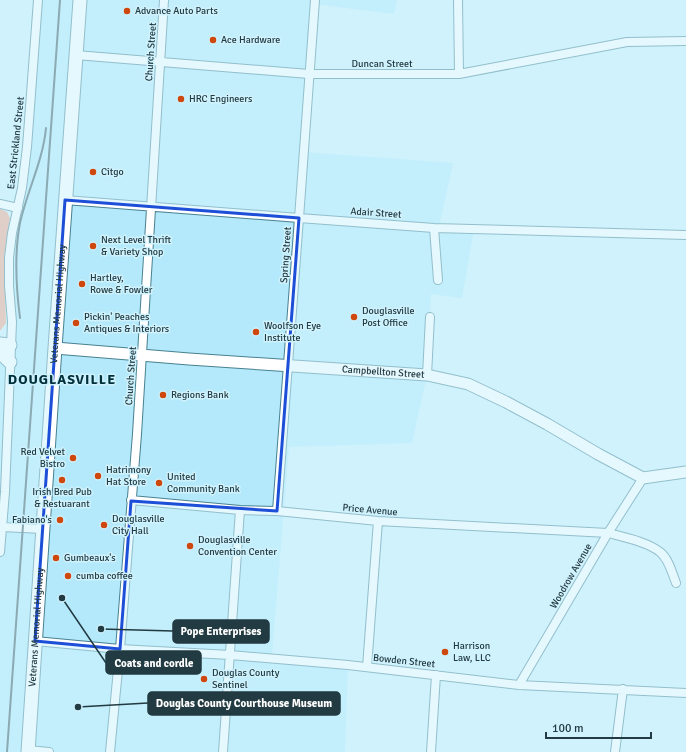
<svg xmlns="http://www.w3.org/2000/svg" width="686" height="752" font-family="Signika,sans-serif">
	<rect width="100%" height="100%" fill="#cff2fd"/>
	<path fill="#b3e9fa" d="M42,0H397L394,14L314,4L304,152L453,163L439,227L474,229L462,298L431,294L427,375L412,443L289,447L272,655L348,665L345,752H0V355H3L15,315L12,285V259L18,208L27,189Z"/>
	<path fill="#f3a287" d="M0,209L7,212L10,218L4,258L6,323L0,331Z"/>
	<g fill="none" stroke-linecap="round" stroke-linejoin="round">
		<g stroke="#488191" stroke-width="10">
			<path id="minor" d="M458,0L459,74
				M76,55L309,74H459L627,42L686,41
				M65,200L299,218L434,228L686,235
				M0,204L18,208
				M434,228L438,280
				M427,375L430,317
				M131,500L240,510L277,511L378,521L608,533C623,537 648,542 660,552C669,559 672,573 676,583
				M277,511L299,218L315,0
				M2,527L43,529
				M0,552L5,492L12,322L9,286V258L12,233L22,188L27,147L38,0
				M35,641L120,649L230,655L348,665L519,685L686,693
				M367,667L378,521
				M519,685L608,533L643,478
				M28,750L49,752
				M110,752L120,649L137,434L164,0
				M223,752L240,510
				M431,752L436,675
				M615,752L623,689"/>
		</g>
		<g stroke="#488191" stroke-width="13">
			<g id="secondary">
				<path id="s1" d="M55,348L189,359L427,375L468,384L506,402L547,424L598,454L643,478L686,472"/>
			</g>
		</g>
		<g stroke="#488191" stroke-width="15">
			<g id="primary">
				<path d="M0,344L10,345"/>
				<path d="M0,352L10,362"/>
				<path id="s2" d="M28,752L55,348L80,0"/>
			</g>
		</g>
		<use href="#minor" stroke="#fff" stroke-width="8"/>
		<use href="#secondary" stroke="#fff" stroke-width="11"/>
		<use href="#primary" stroke="#fff" stroke-width="13"/>
		<path stroke="#385259" stroke-width="2" d="M20,318C16,287 14,254 20,223C27,191 43,161 46,128
			M7,752L60,0"/>
	</g>
	<path d="M0 0H686V752H0ZM65,200L299,218L277,511L131,501L120,649L35,641Z" fill="#cff2fd" fill-opacity=".55" fill-rule="evenodd"/>
	<path fill="none" stroke="#1d4ed8" stroke-width="3" stroke-linejoin="round" d="M65,200L299,218L277,511L131,501L120,649L35,641Z"/>
	<g fill="#ce480d" stroke="#cff2fd" stroke-width="1.5">
		<circle cx="127" cy="11" r="4"/>
		<circle cx="213" cy="40" r="4"/>
		<circle cx="181" cy="99" r="4"/>
		<circle cx="93" cy="172" r="4"/>
		<circle cx="93" cy="246" r="4"/>
		<circle cx="82" cy="284" r="4"/>
		<circle cx="354" cy="317" r="4"/>
		<circle cx="76" cy="323" r="4"/>
		<circle cx="256" cy="332" r="4"/>
		<circle cx="163" cy="395" r="4"/>
		<circle cx="73" cy="458" r="4"/>
		<circle cx="98" cy="476" r="4"/>
		<circle cx="62" cy="480" r="4"/>
		<circle cx="159" cy="483" r="4"/>
		<circle cx="60" cy="520" r="4"/>
		<circle cx="104" cy="525" r="4"/>
		<circle cx="190" cy="546" r="4"/>
		<circle cx="56" cy="558" r="4"/>
		<circle cx="68" cy="576" r="4"/>
		<circle cx="445" cy="652" r="4"/>
		<circle cx="204" cy="679" r="4"/>
	</g>
	<g text-anchor="middle" dominant-baseline="central" stroke-width="3" stroke-linejoin="round" paint-order="stroke">
		<g font-size="10" fill="#223a41" stroke="#cff2fd" text-anchor="start">
			<text x="135" y="11">Advance Auto Parts</text>
			<text x="221" y="40">Ace Hardware</text>
			<text x="189" y="99">HRC Engineers</text>
			<text x="101" y="172">Citgo</text>
			<text x="101" y="240">Next Level Thrift<tspan x="101" dy="12">&amp; Variety Shop</tspan></text>
			<text x="90" y="278">Hartley,<tspan x="90" dy="12">Rowe &amp; Fowler</tspan></text>
			<text x="362" y="311">Douglasville<tspan x="362" dy="12">Post Office</tspan></text>
			<text x="84" y="317">Pickin' Peaches<tspan x="84" dy="12">Antiques &amp; Interiors</tspan></text>
			<text x="264" y="326">Woolfson Eye<tspan x="264" dy="12">Institute</tspan></text>
			<text x="171" y="395">Regions Bank</text>
			<text x="65" y="452" text-anchor="end">Red Velvet<tspan x="65" dy="12">Bistro</tspan></text>
			<text x="106" y="470">Hatrimony<tspan x="106" dy="12">Hat Store</tspan></text>
			<text x="167" y="477">United<tspan x="167" dy="12">Community Bank</tspan></text>
			<text x="62" y="492" text-anchor="middle">Irish Bred Pub<tspan x="62" dy="12">&amp; Restuarant</tspan></text>
			<text x="112" y="519">Douglasville<tspan x="112" dy="12">City Hall</tspan></text>
			<text x="52" y="520" text-anchor="end">Fabiano's</text>
			<text x="198" y="540">Douglasville<tspan x="198" dy="12">Convention Center</tspan></text>
			<text x="64" y="558">Gumbeaux's</text>
			<text x="76" y="576">cumba coffee</text>
			<text x="453" y="646">Harrison<tspan x="453" dy="12">Law, LLC</tspan></text>
			<text x="212" y="673">Douglas County<tspan x="212" dy="12">Sentinel</tspan></text>
		</g>
		<g font-size="10" fill="#223a41" stroke="#cff2fd">
			<text transform="translate(151 52) rotate(-86)">Church Street</text>
			<text x="382" y="64">Duncan Street</text>
			<text transform="translate(16 143) rotate(-84)">East Strickland Street</text>
			<text transform="translate(376 213) rotate(4)">Adair Street</text>
			<text transform="translate(286 255) rotate(-86)">Spring Street</text>
			<text stroke="none"><textPath href="#s2" startOffset="449">Veterans Memorial Highway</textPath></text>
			<text stroke="none"><textPath href="#s1" startOffset="329">Campbellton Street</textPath></text>
			<text transform="translate(131 376) rotate(-86)">Church Street</text>
			<text transform="translate(370 510) rotate(5)">Price Avenue</text>
			<text transform="translate(571 576) rotate(-60)">Woodrow Avenue</text>
			<text stroke="none"><textPath href="#s2" startOffset="125">Veterans Memorial Highway</textPath></text>
			<text transform="translate(404 661) rotate(6)">Bowden Street</text>
		</g>
		<g font-size="14" font-weight="bold" letter-spacing="1" fill="#00303b" stroke="#cff2fd">
			<text x="62" y="379">DOUGLASVILLE</text>
		</g>
	</g>
	<path fill="none" stroke="#223a41" stroke-width="1.5" d="M101 629L173 631M62 598L106 663M78 707L148 703"/>
	<g fill="#223a41" stroke="#cff2fd" stroke-width="1.5">
		<circle cx="101" cy="629" r="4"/>
		<circle cx="62" cy="598" r="4"/>
		<circle cx="78" cy="707" r="4"/>
	</g>
	<g fill="#223a41" stroke="#223a41" stroke-width="1.5">
		<rect x="173" y="620" width="96" height="23" rx="4"/>
		<rect x="106" y="651" width="95" height="23" rx="4"/>
		<rect x="148" y="692" width="192" height="23" rx="4"/>
	</g>
	<g font-size="11" text-anchor="middle" font-weight="bold" fill="#fff">
		<text x="221" y="635">Pope Enterprises</text>
		<text x="154" y="667">Coats and cordle</text>
		<text x="244" y="707">Douglas County Courthouse Museum</text>
	</g>
	<path d="M546 732v6h105v-6" fill="none" stroke="#223a41" stroke-width="2"/>
	<text x="552" y="732" font-size="12" fill="#223a41" stroke="#cff2fd" stroke-width="3" paint-order="stroke">100 m</text>
</svg>
